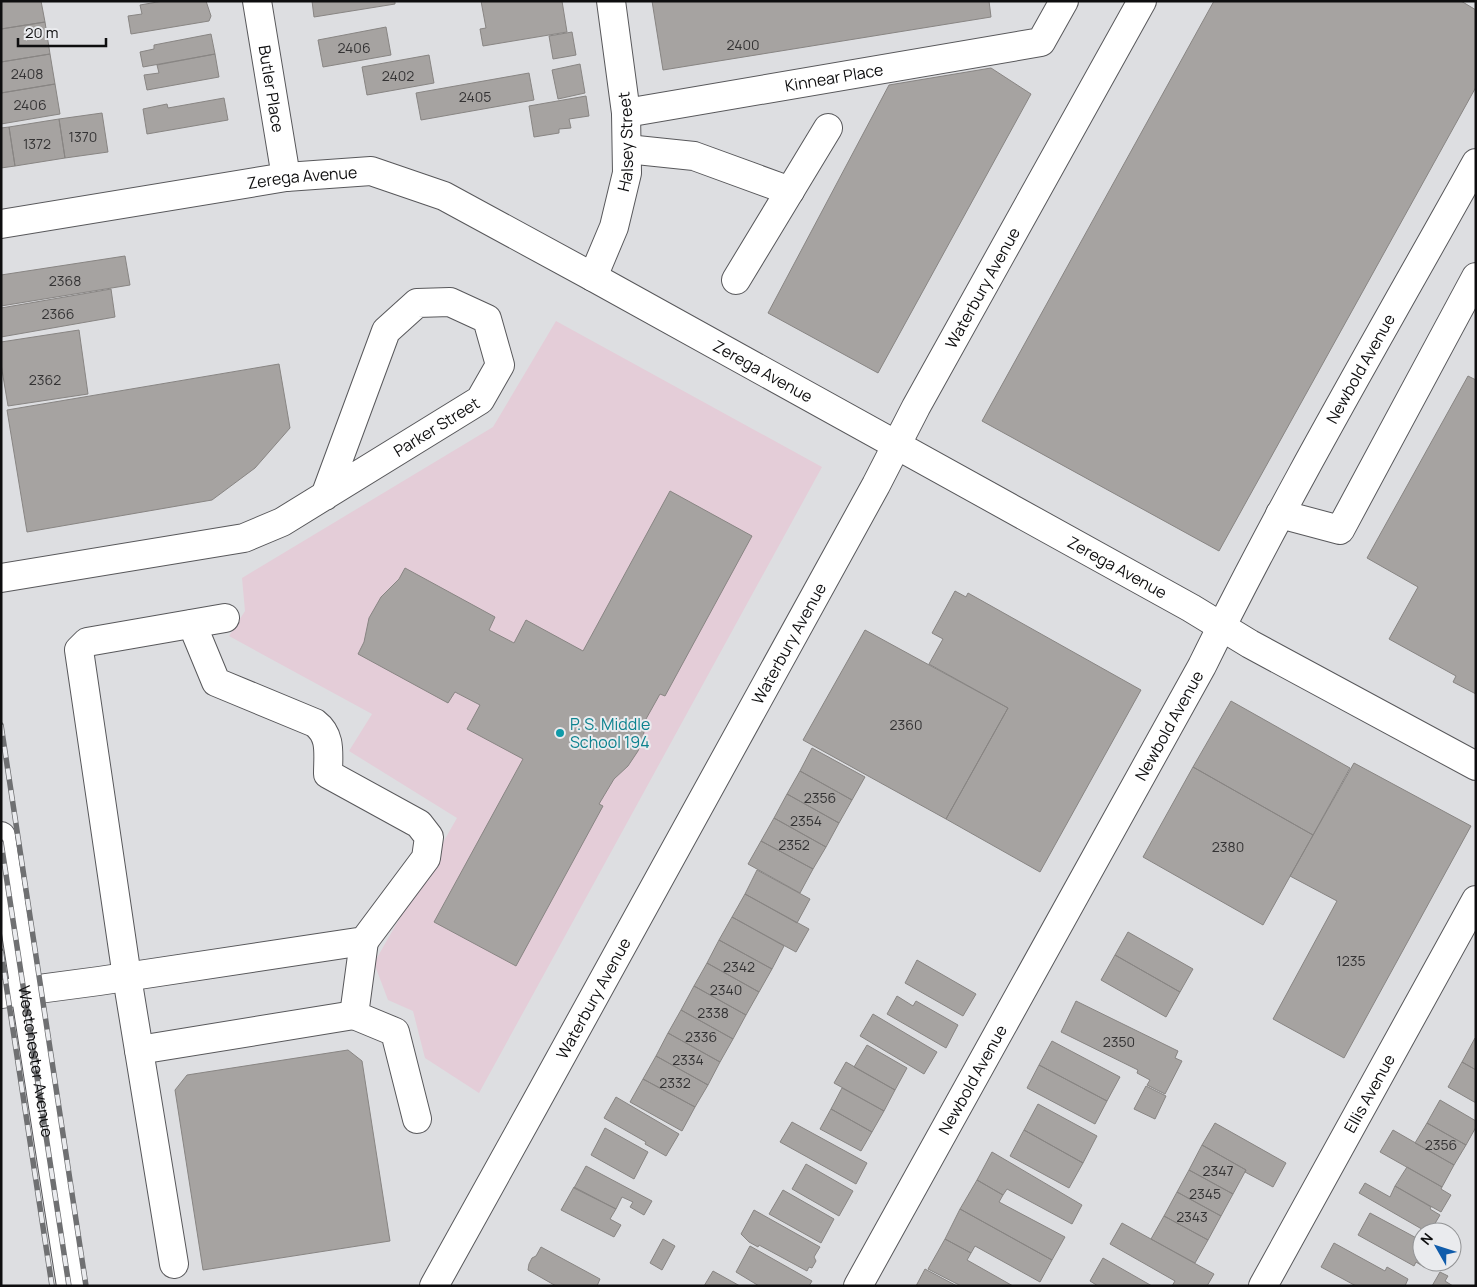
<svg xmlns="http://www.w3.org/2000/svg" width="1477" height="1287" font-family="Manrope,sans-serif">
	<rect width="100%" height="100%" fill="#dddee1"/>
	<path fill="#e4cdd8" d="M556,321L822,467L479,1093L425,1058L413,1011L388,1000L374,963L457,818L349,751L372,714L229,636L245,611L242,578L493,427Z"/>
	<path fill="#a6a3a1" stroke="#888583" d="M1,1H41L45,22L1,29Z
		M163,1H206L211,16L209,21L131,34L128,16L142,14L140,5Z
		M312,1H395V4L314,17Z
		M481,1H562L567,32L483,46L480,29L486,28Z
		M652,1H989L991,17L663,70Z
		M1214,1H1461L1476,10V87L1219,551L982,421Z
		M45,22L50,54L1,62V29Z
		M386,27L391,55L323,67L318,40Z
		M572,32L576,55L553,59L549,36Z
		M211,34L215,54L143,67L140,52L154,49V45Z
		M50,54L55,84L1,93V62Z
		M215,54L219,77L147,90L144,75L159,73L157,65Z
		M429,55L434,83L367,95L362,67Z
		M580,64L585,93L558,99L552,70Z
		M991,68L1031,94L878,373L768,313L889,85Z
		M529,73L534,100L421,120L416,93Z
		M55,84L60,114L1,124V93Z
		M586,96L589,116L569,119L571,128L559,129V133L534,137L529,106Z
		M224,98L228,120L147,134L143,109L167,104L168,108Z
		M102,113L108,152L65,158L59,119Z
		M59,119L65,158L15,166L9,127Z
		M9,127L15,166L1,168V128Z
		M125,256L130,285L1,306V275Z
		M111,289L115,317L1,337V308Z
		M79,330L88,394L8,406L1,364V342Z
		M279,364L290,428L255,468L212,500L27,532L7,410Z
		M1468,376L1476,380V694L1453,682L1456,676L1389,639L1418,587L1367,558Z
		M670,491L752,536L665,696L660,694L646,719L643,738L638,751L628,766L614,779L599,804L603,806L516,966L434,922L523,759L467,729L480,705L455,692L448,703L358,654L364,642L369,618L381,597L399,579L405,568L495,617L489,630L514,643L526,620L583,651Z
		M955,591L966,597L968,593L1141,690L1040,872L946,819L1008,708L929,664L943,639L932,633Z
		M865,630L1008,708L946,819L803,740Z
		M1231,701L1350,768L1313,835L1193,767Z
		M812,748L865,777L852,800L800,771Z
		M1354,763L1471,826L1344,1058L1273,1019L1337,901L1290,876Z
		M1193,767L1313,835L1263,925L1143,857Z
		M800,771L852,800L839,823L787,794Z
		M787,794L839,823L826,847L774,818Z
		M774,818L826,847L813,869L761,841Z
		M761,841L813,869L800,893L748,864Z
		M757,870L810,899L797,923L745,894Z
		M745,894L809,929L796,952L732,917Z
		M732,917L784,946L772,969L719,940Z
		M1128,932L1193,969L1180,992L1115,955Z
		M719,940L772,969L759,992L707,963Z
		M1115,955L1180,992L1166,1017L1101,980Z
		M917,960L976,994L963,1016L905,983Z
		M707,963L759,992L746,1015L694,986Z
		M694,986L746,1015L733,1039L681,1010Z
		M897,996L913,1006L916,1001L958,1025L946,1048L887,1014Z
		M1076,1001L1178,1051L1175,1058L1182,1061L1165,1094L1147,1085L1150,1080L1137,1073L1138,1070L1061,1032Z
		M681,1010L733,1039L720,1062L668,1033Z
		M873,1014L937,1052L924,1074L860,1036Z
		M668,1033L720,1062L708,1085L656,1056Z
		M1475,1038H1476V1070L1462,1062Z
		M1052,1041L1120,1077L1107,1101L1039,1065Z
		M867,1045L907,1068L895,1090L854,1067Z
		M348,1050L362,1061L390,1241L203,1270L175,1090L187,1075Z
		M656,1056L708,1085L695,1107L643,1079Z
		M846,1062L895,1090L884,1111L834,1083Z
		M1462,1062L1476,1070V1103L1448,1087Z
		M1039,1065L1107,1101L1095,1124L1027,1088Z
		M643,1079L695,1107L682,1131L630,1102Z
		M1146,1086L1166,1096L1155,1119L1134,1109Z
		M842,1088L884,1111L872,1132L831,1109Z
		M616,1097L679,1134L666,1156L645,1144L646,1142L604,1118Z
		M1440,1100L1476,1121V1127L1466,1145L1427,1123Z
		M1038,1104L1097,1136L1083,1163L1024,1130Z
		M831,1109L872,1132L861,1151L820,1129Z
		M792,1122L867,1163L856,1184L780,1142Z
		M1215,1123L1286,1163L1273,1187L1245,1172L1246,1170L1202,1145Z
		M1427,1123L1466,1145L1454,1165L1415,1143Z
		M605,1128L648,1152L634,1179L591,1155Z
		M1024,1130L1083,1163L1069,1188L1010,1156Z
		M1393,1130L1454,1165L1442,1187L1380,1152Z
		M1202,1145L1246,1170L1233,1194L1189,1170Z
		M992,1152L1082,1205L1072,1224L1007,1189L1003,1195L977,1180Z
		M806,1164L853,1191L839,1216L792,1189Z
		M586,1166L652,1201L644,1215L630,1207L633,1202L622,1197L616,1209L574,1188Z
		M1407,1167L1442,1187L1441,1189L1451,1195L1441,1212L1395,1186Z
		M1189,1170L1233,1194L1221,1216L1177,1192Z
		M977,1180L1003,1195L999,1202L1065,1237L1052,1260L960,1209Z
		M1365,1183L1390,1197L1395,1186L1431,1207L1430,1209L1440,1215L1430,1232H1427L1359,1193Z
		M574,1187L616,1209L610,1219L621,1225L614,1237L561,1210Z
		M783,1190L834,1219L821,1243L769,1214Z
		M1177,1192L1221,1216L1208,1240L1164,1216Z
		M960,1209L1052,1260L1040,1282L975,1246L971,1253L945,1239Z
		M754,1210L820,1247L814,1257L816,1261L812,1268L809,1267L807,1271L759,1245L758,1247L749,1242L741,1234Z
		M1370,1213L1422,1241V1262H1426L1424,1267L1416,1262L1414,1266L1358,1235Z
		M1164,1216L1208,1240L1195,1263L1151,1239Z
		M1122,1223L1214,1274L1207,1286H1172L1175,1281L1110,1244Z
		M663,1239L675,1246L662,1270L650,1263Z
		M945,1239L971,1253L967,1260L1013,1286H961L928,1269Z
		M1334,1243L1385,1271L1387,1267L1408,1279L1405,1286H1356L1321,1267Z
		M750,1246L812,1281L809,1286H759L736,1272Z
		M541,1247L600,1279L597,1286H556L528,1270L529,1264L532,1258L536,1256Z
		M1103,1258L1152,1286H1098L1090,1281Z
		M925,1269L957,1286H916Z
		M713,1271L740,1286H704Z
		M1440,1272L1448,1276L1445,1281L1453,1286H1432Z"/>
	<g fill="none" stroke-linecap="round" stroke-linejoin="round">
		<g stroke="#58585b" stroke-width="30">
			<g id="minor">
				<path id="s1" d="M257,1L286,177"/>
				<path id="s2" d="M626,113L1041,42L1064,1"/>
				<path d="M627,149L694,156L790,191"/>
				<path id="s3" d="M593,277L614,227L627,173L626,113L611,1"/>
				<path d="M736,280L828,128"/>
				<path d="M1280,514L1340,530L1476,277"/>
				<path id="s4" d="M1,578L244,538L282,522L480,400L500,365L487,319L450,302L417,303L386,331L325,496"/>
				<path d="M364,941L354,1015L395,1032L417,1119"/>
				<path d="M1,994L99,981L364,941L426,858L429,837L419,824L328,774C328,754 332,736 315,723L216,682L192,624"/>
				<path d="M139,1050L354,1015"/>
				<path d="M174,1264L127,977L79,650L87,642L225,618"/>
				<path id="s5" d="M434,1286L535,1104L876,485L916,407L1142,1"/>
				<path id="s6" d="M858,1286L1202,666C1286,495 1383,330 1476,163"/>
				<path id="s7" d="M1263,1286L1476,900"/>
			</g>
		</g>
		<g stroke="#58585b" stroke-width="30">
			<g id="major">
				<path id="s8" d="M1,224L286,177L371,171L444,196L593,277L1191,608L1250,644L1476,766"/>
				<path id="s9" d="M1,836L71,1286"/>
			</g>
		</g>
		<use href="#minor" stroke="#fff" stroke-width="28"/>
		<use href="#major" stroke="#fff" stroke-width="28"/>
		<g stroke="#6f7072" stroke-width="5.5">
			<path id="rail" d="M1,725L86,1286
				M1,842L69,1286
				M1,951L52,1286"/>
		</g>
		<use href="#rail" stroke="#eaebee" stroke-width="4" stroke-dasharray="11" stroke-linecap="butt"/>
	</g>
	<circle fill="#0f9aa8" stroke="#eaebee" stroke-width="2" cx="560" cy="733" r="5"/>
	<g text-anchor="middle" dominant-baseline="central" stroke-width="4" stroke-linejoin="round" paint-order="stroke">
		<g font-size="14" fill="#343334">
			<text x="743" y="44">2400</text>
			<text x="354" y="47">2406</text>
			<text x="27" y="73">2408</text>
			<text x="398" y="75">2402</text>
			<text x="475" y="96">2405</text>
			<text x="30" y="104">2406</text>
			<text x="83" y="136">1370</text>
			<text x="37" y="143">1372</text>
			<text x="65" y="280">2368</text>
			<text x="58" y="313">2366</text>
			<text x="45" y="379">2362</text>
			<text x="906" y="724">2360</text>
			<text x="820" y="797">2356</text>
			<text x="806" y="820">2354</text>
			<text x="794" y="844">2352</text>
			<text x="1228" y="846">2380</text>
			<text x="1351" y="960">1235</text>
			<text x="739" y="966">2342</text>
			<text x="726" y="989">2340</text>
			<text x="713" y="1012">2338</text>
			<text x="701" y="1036">2336</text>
			<text x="1119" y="1041">2350</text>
			<text x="688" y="1059">2334</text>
			<text x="675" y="1082">2332</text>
			<text x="1441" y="1144">2356</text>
			<text x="1218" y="1170">2347</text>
			<text x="1205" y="1193">2345</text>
			<text x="1192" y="1216">2343</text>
		</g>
		<g font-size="16" fill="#0e0e0f" stroke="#eaebee">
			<text stroke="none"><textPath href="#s2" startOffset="211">Kinnear Place</textPath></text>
			<text stroke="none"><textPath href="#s1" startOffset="89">Butler Place</textPath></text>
			<text stroke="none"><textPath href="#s3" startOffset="141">Halsey Street</textPath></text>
			<text stroke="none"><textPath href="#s8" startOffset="305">Zerega Avenue</textPath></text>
			<text stroke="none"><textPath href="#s5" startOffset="1139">Waterbury Avenue</textPath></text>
			<text stroke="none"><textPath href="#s6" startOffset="1046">Newbold Avenue</textPath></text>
			<text stroke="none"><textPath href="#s8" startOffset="815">Zerega Avenue</textPath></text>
			<text stroke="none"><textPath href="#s4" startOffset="469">Parker Street</textPath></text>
			<text stroke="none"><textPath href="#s8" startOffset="1220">Zerega Avenue</textPath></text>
			<text stroke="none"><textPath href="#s5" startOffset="734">Waterbury Avenue</textPath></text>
			<text stroke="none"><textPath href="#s6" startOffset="641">Newbold Avenue</textPath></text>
			<text stroke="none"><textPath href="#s5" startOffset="329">Waterbury Avenue</textPath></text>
			<text stroke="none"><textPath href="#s9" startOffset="228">Westchester Avenue</textPath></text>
			<text stroke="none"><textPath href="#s6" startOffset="236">Newbold Avenue</textPath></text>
			<text stroke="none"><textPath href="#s7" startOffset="220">Ellis Avenue</textPath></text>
		</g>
		<g font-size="16" fill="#0d838f" stroke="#eaebee" text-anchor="start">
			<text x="570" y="724">P. S. Middle<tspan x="570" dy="18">School 194</tspan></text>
		</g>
	</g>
	<rect width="1477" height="1287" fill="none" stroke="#0e0e0f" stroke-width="5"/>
	<g transform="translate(1437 1247) rotate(309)"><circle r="24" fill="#eaebee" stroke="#929395"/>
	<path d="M0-4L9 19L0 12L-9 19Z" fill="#105cab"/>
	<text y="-8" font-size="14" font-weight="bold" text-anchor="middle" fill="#0e0e0f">N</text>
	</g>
	<path d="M18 38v8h88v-8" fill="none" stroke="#0e0e0f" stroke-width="2.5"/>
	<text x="25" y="38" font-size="15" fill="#0e0e0f" stroke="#eaebee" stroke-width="4" paint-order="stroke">20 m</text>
</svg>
